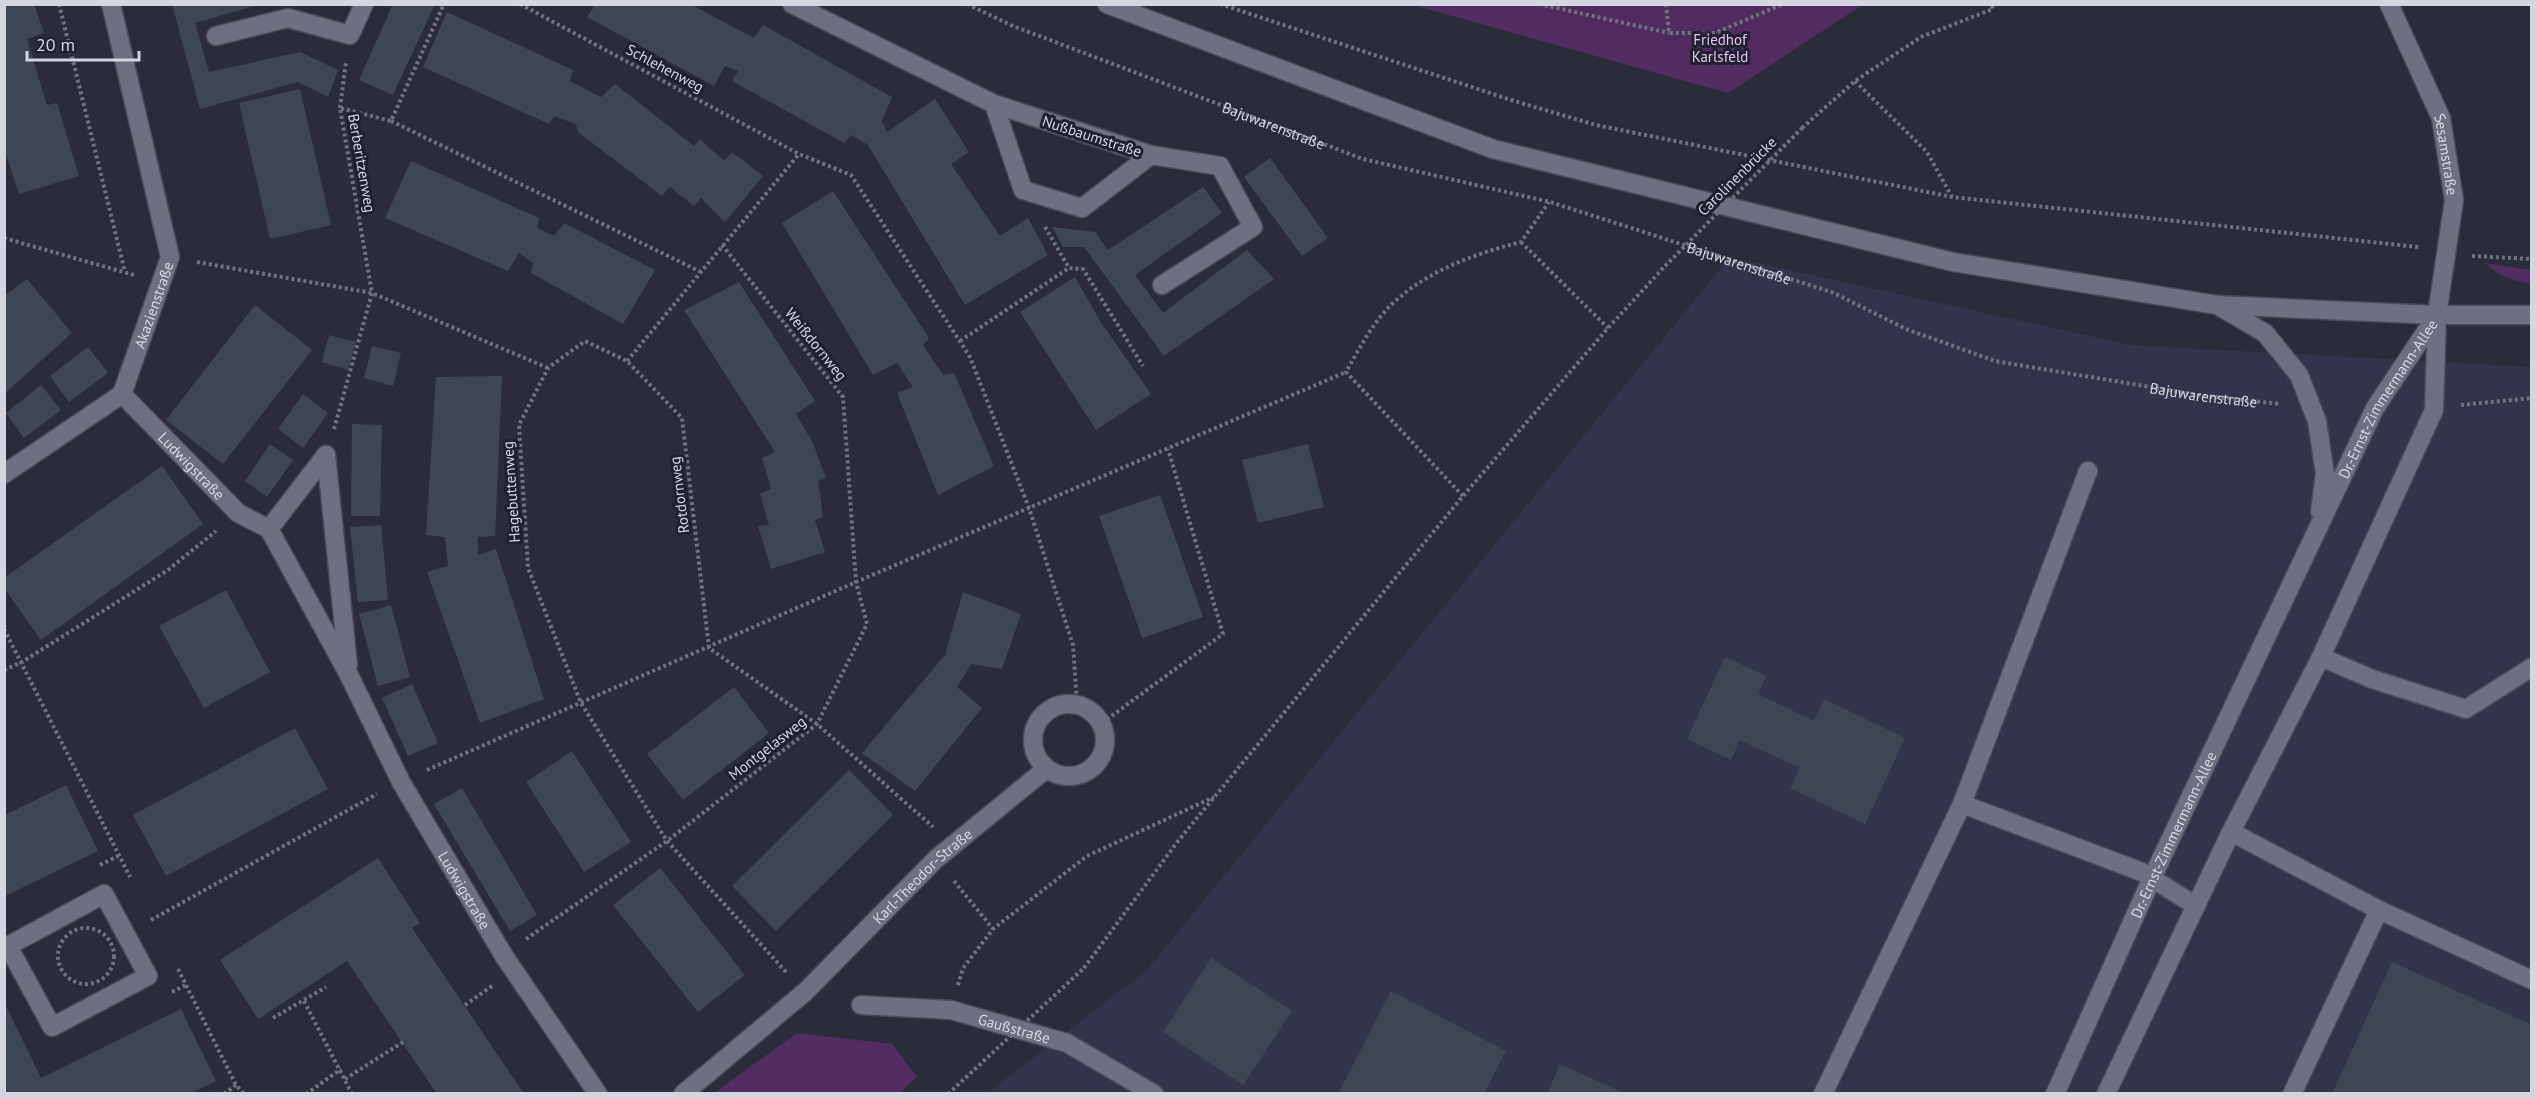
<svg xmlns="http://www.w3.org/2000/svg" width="2536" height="1098" font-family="'PT Sans',sans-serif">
	<rect width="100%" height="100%" fill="#2a2c3a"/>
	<path fill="#323549" d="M1730,257L2131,345L2531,367V1093L986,1094L1146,971Z"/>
	<path fill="#502d5e" d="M1413,5H1862L1728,93Z
		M2485,263L2531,270V284C2513,280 2499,277 2485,263Z
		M797,1033L892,1044L917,1077L900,1093H714Z"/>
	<path fill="#3e4654" d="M4,4H34L44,33L27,39L47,105L57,103L79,176L19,194L4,148Z
		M172,4H261L195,23L209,72L300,52L338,70L328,97L298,82L200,109Z
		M393,4H435L393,95L359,80Z
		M589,4H690L754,38L763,25L892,97L882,121L887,132L935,99L969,152L951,164L1000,236L1028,218L1048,255L965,305L868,145L851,135L844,143L732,81L738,71L725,66L714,86L587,17L594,7Z
		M447,12L573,70L570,81L601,97L615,84L694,146L700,139L724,161L732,152L763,176L725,222L701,198L694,206L670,187L662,196L578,132L576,124L554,116L549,124L423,67Z
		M300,89L331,225L270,239L239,103Z
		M1270,158L1328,238L1302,256L1244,177Z
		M411,161L539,218L537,228L554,236L564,223L655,270L623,324L531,273L533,263L519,253L508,271L385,218Z
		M1203,187L1222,213L1135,275L1163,313L1247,250L1274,279L1164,356L1084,247H1063L1052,227L1095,232L1108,250Z
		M833,191L929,338L923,345L943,375L954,373L994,466L938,495L897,393L913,387L897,363L873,375L782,223Z
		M1075,277L1100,321L1151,394L1096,430L1020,312Z
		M27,279L72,333L4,394V296Z
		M739,282L815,401L796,414L813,443L826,478L818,481L823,517L815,520L825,552L771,569L758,526L769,525L760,494L771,489L762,458L775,452L684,310Z
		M255,305L312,350L223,464L166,420Z
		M329,335L356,342L348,370L322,362Z
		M372,346L401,353L393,386L364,378Z
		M88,347L108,373L69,402L50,376Z
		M502,376L495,536L478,537V555L496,549L544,699L480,723L427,572L448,566L445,537L426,535L436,377Z
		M41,385L61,410L24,438L6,413Z
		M303,394L328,413L303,448L278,429Z
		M352,424L382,425L380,516H351Z
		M270,444L293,460L267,497L245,481Z
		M1308,444L1324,507L1258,523L1242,460Z
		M162,466L203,524L41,640L4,588V578Z
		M1160,495L1203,617L1142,638L1099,516Z
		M381,525L388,600L358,602L350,527Z
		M226,590L270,672L204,708L159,626Z
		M963,592L1021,614L1002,669L971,664L957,687L982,708L915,791L862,753L945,655Z
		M391,605L410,677L378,686L359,614Z
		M1725,657L1766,676L1758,694L1814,721L1824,699L1905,738L1865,824L1790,788L1800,768L1740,740L1731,760L1687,739Z
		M412,684L438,743L408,756L382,698Z
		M734,687L769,733L683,800L647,754Z
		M295,728L328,789L166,876L133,815Z
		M572,751L631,842L584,872L526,782Z
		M849,770L893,815L776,931L732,886Z
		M66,785L98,851L5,896V815Z
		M462,788L537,915L510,931L434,804Z
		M378,858L420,923L412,928L524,1094H437L347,961L258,1019L220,960Z
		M660,868L745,975L698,1012L613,905Z
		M1211,958L1292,1011L1243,1085L1163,1032Z
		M2392,962L2532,1025V1094H2332Z
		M1391,991L1506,1051L1484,1094H1338Z
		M5,1004L41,1078L181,1009L216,1081L190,1094H5Z
		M1560,1064L1626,1094H1547Z"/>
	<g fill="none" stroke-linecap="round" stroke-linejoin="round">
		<g stroke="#494a56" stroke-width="21">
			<g id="lane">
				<path id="s2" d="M2389,4L2441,118L2454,200L2437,315"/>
				<path d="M216,36L288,18L350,35L364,4"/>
				<path d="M1151,155L1220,166L1253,227L1162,285"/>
				<path d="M2088,471L1962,804L2142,872L2196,906"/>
				<path d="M2321,657L2372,679L2466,709L2532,667"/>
				<path d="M2231,832L2379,910"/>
				<path d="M1823,1094L1962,804"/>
				<path d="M2292,1094L2379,910L2532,980"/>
			</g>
		</g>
		<g stroke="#494a56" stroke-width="21">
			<g id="street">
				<path d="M792,4L994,104"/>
				<path d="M994,104L1151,155L1082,208L1023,190Z"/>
				<path d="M2217,305L2265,333L2299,375L2317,421L2325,474L2320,511"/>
				<path id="s3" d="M122,394L238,513L269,529L349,675L401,782L504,956L598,1094"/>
				<path d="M326,455L348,665"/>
				<path id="s4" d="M4,474L122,394L170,257L111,4"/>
				<path d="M269,529L326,455"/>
				<circle cx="1069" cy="740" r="36"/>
				<path d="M104,894L148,976L52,1027L8,946Z"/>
				<path id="s5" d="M861,1005L951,1010L1067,1043L1154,1094"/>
				<path id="s6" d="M683,1094L805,992L936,859L1046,769"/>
				<path id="s7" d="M2055,1094L2152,878L2375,408L2437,315"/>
				<path d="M2106,1094L2231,832L2321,657L2434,410L2437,315"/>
			</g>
		</g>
		<g stroke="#494a56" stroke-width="21">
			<path id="secondary" d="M1107,4L1493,149L1953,262L2217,305L2437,315H2532"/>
		</g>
		<g stroke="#6f717d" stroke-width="4" stroke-dasharray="3 3" stroke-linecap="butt">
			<path d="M59,4L125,272"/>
			<path d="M520,4L799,154L851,175L970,357L1029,508L1073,645L1077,704"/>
			<path id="s1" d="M967,4L1013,26L1363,159L1550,202L1834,293L1906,329L1995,361L2198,395L2280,404"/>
			<path d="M1220,4L1511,100L1596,125L1952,197L2418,247"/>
			<path d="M1539,4L1669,33"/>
			<path d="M1666,4L1669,33H1715L1783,4"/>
			<path d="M1855,81L1927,152L1952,197"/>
			<path d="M340,108L346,62"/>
			<path d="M391,121L701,272"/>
			<path d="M1802,128L1855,81L1921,37L1993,9L1991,4"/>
			<path d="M1045,227L1069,268L1083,269L1143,366"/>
			<path d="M4,238L134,275"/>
			<path d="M1521,242L1608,328"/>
			<path d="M2472,256L2532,259"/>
			<path d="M197,262L372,293L548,368"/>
			<path d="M960,341L1069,268"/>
			<path d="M627,361L799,154"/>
			<path d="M2461,405L2532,398"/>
			<path d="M334,429L372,293L340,108L391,121L444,4"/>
			<path d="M1463,496L1346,372C1359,349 1373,322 1393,303C1429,270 1474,254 1521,242L1549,202"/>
			<path d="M4,629L130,877"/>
			<path d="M4,670L22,662L168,570L216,531"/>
			<path d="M1102,723L1223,634L1168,449"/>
			<path d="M427,770L856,582L1346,372"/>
			<path d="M100,865L118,856"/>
			<path d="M954,881L993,929"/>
			<path d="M151,920L377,794"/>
			<circle cx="86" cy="956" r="28"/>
			<path d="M526,939L667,841L817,724L867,624L856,582L843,397L722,245"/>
			<path d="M1084,968L1178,841L1463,496L1608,328L1665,266"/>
			<path d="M178,969L236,1085L244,1094"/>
			<path d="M786,972L667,841L581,703L528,568L519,425L548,368L585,341L627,361L682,418L709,648L817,724L933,827"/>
			<path d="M958,985L963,968L993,929L1087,856L1214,797"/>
			<path d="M172,992L186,985"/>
			<path d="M304,1001L352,1094"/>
			<path d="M465,1005L492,986"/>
			<path d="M273,1018L326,987"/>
			<path d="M345,1079L403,1042"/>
			<path d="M224,1094L236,1085"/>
			<path d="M306,1094L341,1069"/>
		</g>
		<use href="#lane" stroke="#6d7080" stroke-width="18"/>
		<use href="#street" stroke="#6d7080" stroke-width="18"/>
		<use href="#secondary" stroke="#6d7080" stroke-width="18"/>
		<path stroke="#6f717d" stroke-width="4" stroke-dasharray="3 3" stroke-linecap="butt" d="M1665,266L1802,128
			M948,1094L1084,968"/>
	</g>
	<g text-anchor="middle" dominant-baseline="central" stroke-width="6" stroke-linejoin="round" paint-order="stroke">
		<g font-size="15" fill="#e5c2f5" stroke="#202230">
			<text x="1720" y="39">Friedhof<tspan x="1720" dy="17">Karlsfeld</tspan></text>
		</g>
		<g font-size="15" fill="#d4d6df" stroke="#202230">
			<text transform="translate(665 68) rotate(28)">Schlehenweg</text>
			<text stroke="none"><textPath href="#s1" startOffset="330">Bajuwarenstraße</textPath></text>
			<text transform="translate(1092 136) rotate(18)">Nußbaumstraße</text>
			<text stroke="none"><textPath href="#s2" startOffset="162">Sesamstraße</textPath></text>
			<text transform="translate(362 163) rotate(80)">Berberitzenweg</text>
			<text transform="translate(1737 176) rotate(-45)">Carolinenbrücke</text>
			<text stroke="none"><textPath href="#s1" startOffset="816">Bajuwarenstraße</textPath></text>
			<text stroke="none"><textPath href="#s4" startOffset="237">Akazienstraße</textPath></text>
			<text transform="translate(816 344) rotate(51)">Weißdornweg</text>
			<text stroke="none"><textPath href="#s1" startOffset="1302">Bajuwarenstraße</textPath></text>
			<text stroke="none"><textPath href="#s7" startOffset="771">Dr.-Ernst-Zimmermann-Allee</textPath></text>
			<text stroke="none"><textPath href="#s3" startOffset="100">Ludwigstraße</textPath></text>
			<text transform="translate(511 492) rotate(-94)">Hagebuttenweg</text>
			<text transform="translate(679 495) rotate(-97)">Rotdornweg</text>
			<text transform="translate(767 748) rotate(-38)">Montgelasweg</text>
			<text stroke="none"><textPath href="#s7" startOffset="285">Dr.-Ernst-Zimmermann-Allee</textPath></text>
			<text stroke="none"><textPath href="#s6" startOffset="324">Karl-Theodor-Straße</textPath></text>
			<text stroke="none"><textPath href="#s3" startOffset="612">Ludwigstraße</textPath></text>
			<text stroke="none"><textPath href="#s5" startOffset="156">Gaußstraße</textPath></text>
		</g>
	</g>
	<rect width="2536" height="1098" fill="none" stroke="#d4d6df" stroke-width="12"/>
	<path d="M27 51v9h112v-9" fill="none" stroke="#d4d6df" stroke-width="3"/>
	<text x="36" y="51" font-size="18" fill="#d4d6df" stroke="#202230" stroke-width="4.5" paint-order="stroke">20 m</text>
</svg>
